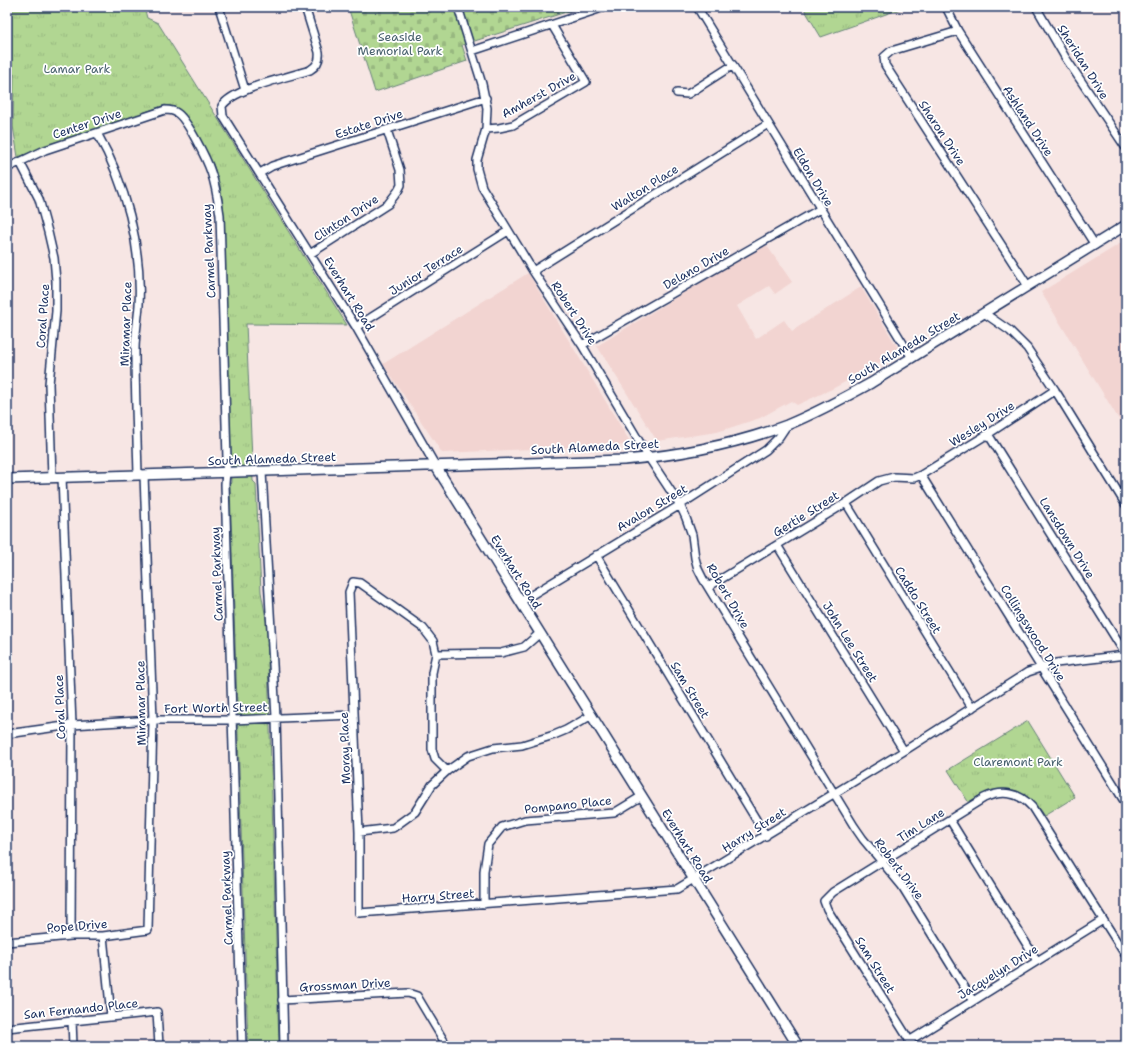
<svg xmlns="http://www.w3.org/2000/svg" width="1133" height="1053" font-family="'Shantell Sans',sans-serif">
	<defs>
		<pattern id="cemetery-stones" width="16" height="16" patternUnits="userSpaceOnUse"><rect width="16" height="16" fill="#b1d692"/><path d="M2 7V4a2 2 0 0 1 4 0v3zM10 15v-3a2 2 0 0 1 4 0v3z" fill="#98b880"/></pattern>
		<pattern id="park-tufts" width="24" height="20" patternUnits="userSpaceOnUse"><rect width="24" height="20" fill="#b1d692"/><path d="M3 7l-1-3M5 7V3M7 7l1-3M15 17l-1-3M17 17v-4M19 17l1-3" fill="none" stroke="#98b880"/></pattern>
	</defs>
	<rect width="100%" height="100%" fill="#f7e6e4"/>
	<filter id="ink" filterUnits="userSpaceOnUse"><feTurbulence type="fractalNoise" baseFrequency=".025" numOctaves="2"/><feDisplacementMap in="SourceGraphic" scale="8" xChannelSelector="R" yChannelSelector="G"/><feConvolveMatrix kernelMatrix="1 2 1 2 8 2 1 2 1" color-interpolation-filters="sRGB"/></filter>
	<g filter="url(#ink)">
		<path fill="#f2d4d1" d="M1126,240V431L1041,292Z
			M765,243L792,282L775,294L769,286L737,306L756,339L784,320L792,331L861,287L899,350L862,373L832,389L797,405L791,401L760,418L717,432L657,441L597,346Z
			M528,273L629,440L627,445L442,453L383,364Z"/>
		<path fill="url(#cemetery-stones)" stroke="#668278" d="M348,7H582L462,45L467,61L375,92Z"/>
		<path fill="url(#park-tufts)" stroke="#668278" d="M7,7H144L147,18L158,23L347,325L246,324L253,481L256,484L261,592L267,624L279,1046H248L230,485L231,482L223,206L220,185L213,164L183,113L176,107L165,105L18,157L13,126L14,74L7,73Z
			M803,7H906L821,37Z
			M1028,721L1075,797L1044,816C1022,783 1000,782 969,803L948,770Z"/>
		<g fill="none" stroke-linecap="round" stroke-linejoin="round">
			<g stroke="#1b2f5e" stroke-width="10">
				<path id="minor" d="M219,7L245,90
					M305,7L319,52C320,61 317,66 310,70C289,77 234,88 222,106L223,116L356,327L435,465
					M458,7L482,84L487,108L486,129L477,160V169L482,187L533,271L582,345L649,458L680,505L686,518L692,535L695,558L698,569L703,579L854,826L863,839L902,886L973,1001
					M697,7L912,358
					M946,7L958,31L1095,245
					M1036,7L1065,57L1126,148
					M958,31L891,51L884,57L885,65L1028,286
					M472,51L605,7
					M677,93L688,94L733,65
					M486,129L499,128L513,125L586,82L552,25
					M97,133C126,184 142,246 139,305C138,320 135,335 135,350C135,392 137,433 138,475
					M20,162L39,199L48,232L54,258L56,281V311L49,384L52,478
					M7,168L45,150L165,110C169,110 173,110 177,113C187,119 207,160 211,172C216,186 218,201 220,215L227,459L225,484L242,1046
					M260,173L272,166L486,98
					M310,254L388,204L398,191L401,185L400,170L387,130
					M533,271L768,124
					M984,313L1010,331L1027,348L1055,390L1126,505
					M356,327L508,231
					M582,345L820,209
					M988,434L1126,655
					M262,472L276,717L284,1046
					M921,475L1126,804
					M62,477L72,725L71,936
					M846,503L972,708
					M777,545L904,751
					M596,555L766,836
					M708,587L846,503L879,481L894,477L914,478L921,475L988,434L1055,390
					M520,602L680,505L766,450L779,437L787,425
					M436,654L501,653L524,647L540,633
					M7,734L72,725L153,720H233L354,715
					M447,771L435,759L432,749V673L436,654L433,641L423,628L360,583L353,582L349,592L359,832V913L677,889L904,751L1028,672L1056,663L1126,655
					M950,820L1037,961
					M359,832L393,828L415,812L432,785L447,771L468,756L493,748L522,745L554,735L566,730L592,715
					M484,904V871L488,844L502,827L525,820L614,813L642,796
					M103,936L111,1016
					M7,942L71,936H103L148,930L153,720L144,475
					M282,1000L408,993L417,996L447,1046
					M72,1020L73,1046
					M7,1028L157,1012L159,1046
					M909,1041L1103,920
					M913,1046L827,909L824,901L833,892L984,798C1002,790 1019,792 1032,807L1126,956"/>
			</g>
			<g stroke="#1b2f5e" stroke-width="12">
				<path id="major" d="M435,465L798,1046
					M7,479L624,460C680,455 734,445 787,425C816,413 844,398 871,383L1126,225"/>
			</g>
			<use href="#minor" stroke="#fff" stroke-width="7"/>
			<use href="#major" stroke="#fff" stroke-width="9"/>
		</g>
	</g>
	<g text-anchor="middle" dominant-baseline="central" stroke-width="3.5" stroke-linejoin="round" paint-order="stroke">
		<g font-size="12" fill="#48616e" stroke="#fff">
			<text x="400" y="37">Seaside<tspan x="400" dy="14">Memorial Park</tspan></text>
			<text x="77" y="69">Lamar Park</text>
			<text x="1018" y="762">Claremont Park</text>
		</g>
		<g font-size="12" fill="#1b2f5e" stroke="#fff">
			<text transform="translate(1083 62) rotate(58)">Sheridan Drive</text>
			<text transform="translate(539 95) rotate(-29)">Amherst Drive</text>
			<text transform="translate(1028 121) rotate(57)">Ashland Drive</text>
			<text transform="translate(87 124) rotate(-18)">Center Drive</text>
			<text transform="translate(369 124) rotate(-18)">Estate Drive</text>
			<text transform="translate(942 133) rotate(57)">Sharon Drive</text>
			<text transform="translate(813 177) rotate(59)">Eldon Drive</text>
			<text transform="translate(645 188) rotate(-32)">Walton Place</text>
			<text transform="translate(346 218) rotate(-33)">Clinton Drive</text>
			<text transform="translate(209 251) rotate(-93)">Carmel Parkway</text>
			<text transform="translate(696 268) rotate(-30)">Delano Drive</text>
			<text transform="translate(426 270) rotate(-32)">Junior Terrace</text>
			<text transform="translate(349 294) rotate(58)">Everhart Road</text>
			<text transform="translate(574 313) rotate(57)">Robert Drive</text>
			<text transform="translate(43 316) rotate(-86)">Coral Place</text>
			<text transform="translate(126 324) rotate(-88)">Miramar Place</text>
			<text transform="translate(904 348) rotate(-31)">South Alameda Street</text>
			<text transform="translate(982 424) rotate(-32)">Wesley Drive</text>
			<text transform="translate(595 447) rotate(-3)">South Alameda Street</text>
			<text transform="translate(272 459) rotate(-2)">South Alameda Street</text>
			<text transform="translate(652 508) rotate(-31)">Avalon Street</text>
			<text transform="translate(806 514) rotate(-32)">Gertie Street</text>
			<text transform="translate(1067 538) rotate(58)">Lansdown Drive</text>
			<text transform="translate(516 572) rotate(58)">Everhart Road</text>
			<text transform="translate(217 574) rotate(-92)">Carmel Parkway</text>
			<text transform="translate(728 596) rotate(60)">Robert Drive</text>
			<text transform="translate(918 600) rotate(58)">Caddo Street</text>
			<text transform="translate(1033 633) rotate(58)">Collingswood Drive</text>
			<text transform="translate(850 642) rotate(58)">John Lee Street</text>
			<text transform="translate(690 690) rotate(59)">Sam Street</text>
			<text transform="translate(141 703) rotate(-91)">Miramar Place</text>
			<text transform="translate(60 707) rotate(-92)">Coral Place</text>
			<text transform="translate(216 708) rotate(-1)">Fort Worth Street</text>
			<text transform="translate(345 748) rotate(-92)">Moray Place</text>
			<text transform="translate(568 805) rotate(-6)">Pompano Place</text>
			<text transform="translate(921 825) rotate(-32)">Tim Lane</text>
			<text transform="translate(754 830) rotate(-32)">Harry Street</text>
			<text transform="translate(687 846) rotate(58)">Everhart Road</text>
			<text transform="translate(899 869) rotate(53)">Robert Drive</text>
			<text transform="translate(438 896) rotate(-4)">Harry Street</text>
			<text transform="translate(227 898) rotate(-92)">Carmel Parkway</text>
			<text transform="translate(77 926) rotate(-4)">Pope Drive</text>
			<text transform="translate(875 965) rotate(58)">Sam Street</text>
			<text transform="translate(998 972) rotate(-32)">Jacquelyn Drive</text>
			<text transform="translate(345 985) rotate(-3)">Grossman Drive</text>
			<text transform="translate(81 1009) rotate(-6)">San Fernando Place</text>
		</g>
	</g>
	<rect width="1133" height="1053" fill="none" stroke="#fff" stroke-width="24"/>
	<rect x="12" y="12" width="1109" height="1029" fill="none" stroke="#1b2f5e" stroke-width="1.5" filter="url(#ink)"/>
</svg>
